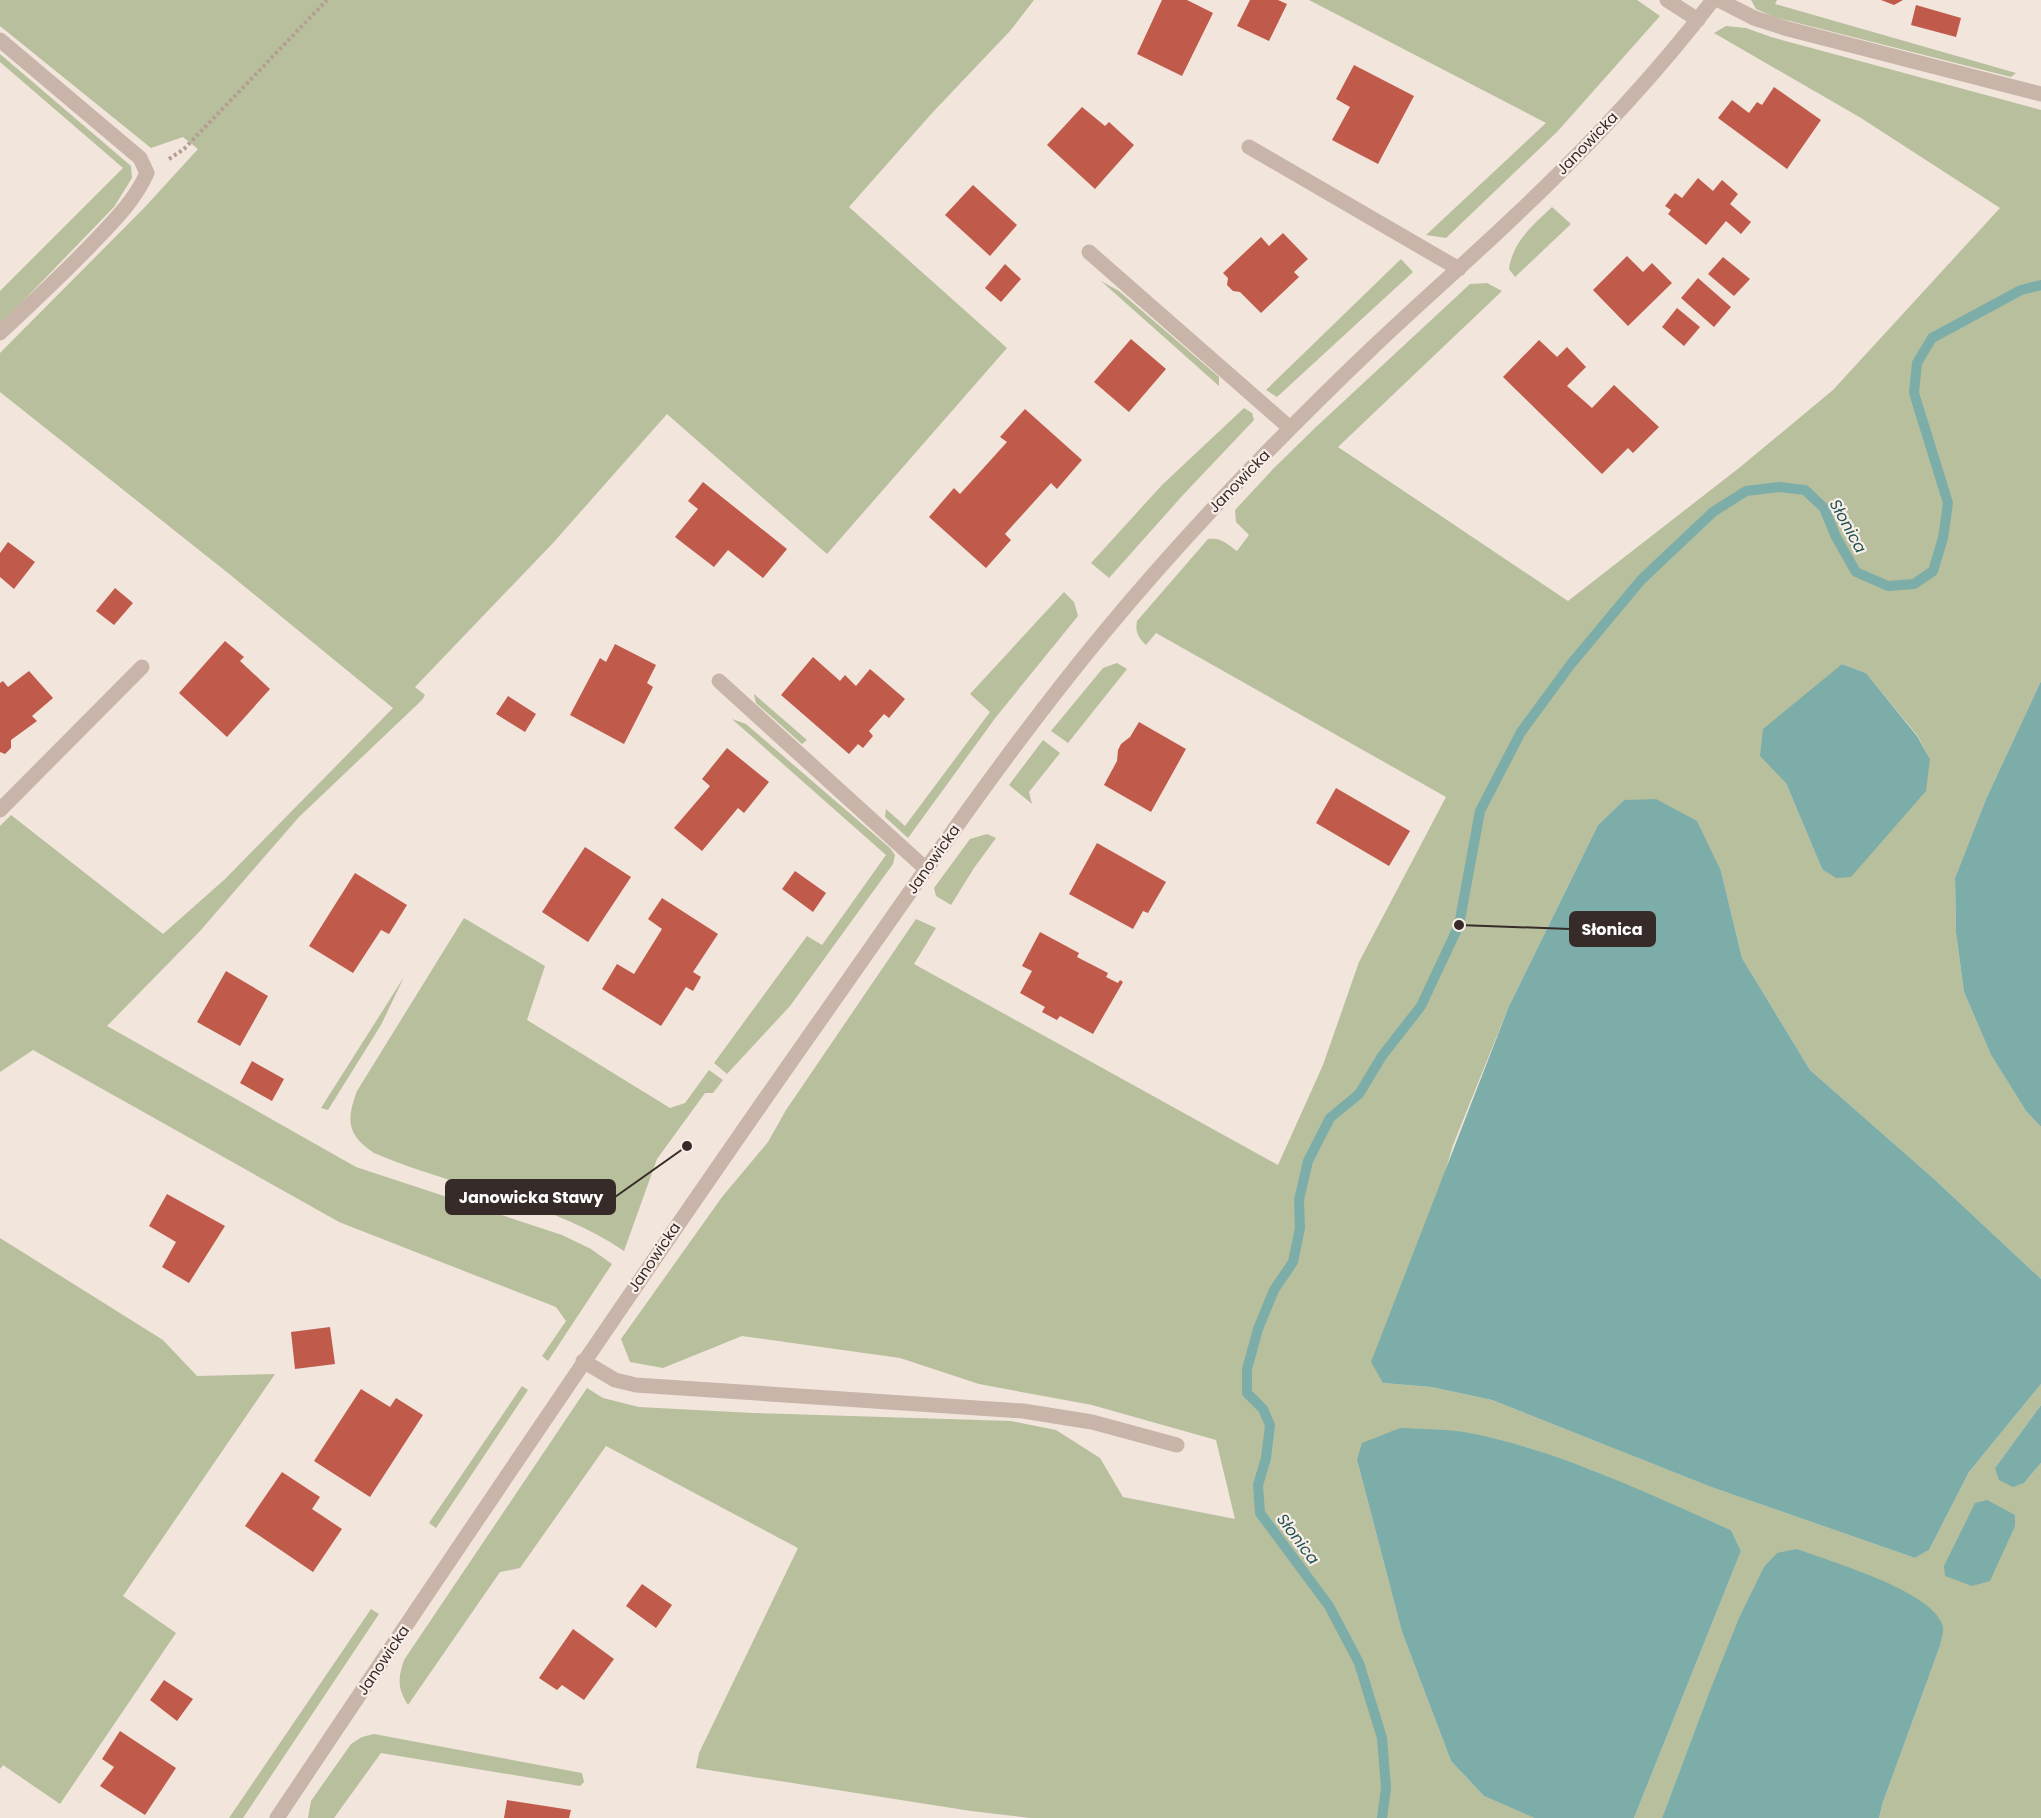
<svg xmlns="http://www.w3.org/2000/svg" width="2041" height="1818" font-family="Poppins,sans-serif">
	<rect width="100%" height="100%" fill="#f1e5dc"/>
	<path fill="#b8bf9d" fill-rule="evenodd" d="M0,0H1034L1010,31L933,112L849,207L1007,348L827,554L667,414L553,543L415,687L425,695L422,700L299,817L200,931L107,1026L356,1167L562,1235L591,1249L612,1264L548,1361L542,1356L566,1321L556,1307L339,1222L33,1050L0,1072V826L11,815L163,934L224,880L393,708L228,573L0,392V353L145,207L198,149L183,137L151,148L0,26Z
		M1309,0H1637L1660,16L1557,132L1446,238L1426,235L1546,123Z
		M1751,0H1777L1775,4L2016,73L2011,77L1774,17L1756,9Z
		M1726,26L1746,28L1771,37L2041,110V681L1986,799L1955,878L1956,933L1964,992L1991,1055L2026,1111L2041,1127V1279L1933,1178L1810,1070L1742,958L1721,871L1624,800L1598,825L1509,1006L1453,1145L1383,1383L1431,1387L1492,1400L1711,1487L1915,1558L1929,1550L1969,1472L2041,1384V1405L1995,1468L2024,1483L2041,1463V1818H1879L1883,1802L1940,1646L1943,1626L1707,1698L1662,1818H1634L1741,1551L1731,1530L1591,1470L1526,1447L1357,1460L1402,1632L1451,1761L1484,1796L1534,1818H1030L971,1811L696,1768L699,1753L798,1548L606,1446L520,1568L500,1572L408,1705C397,1688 398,1678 404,1660L587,1388L603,1398L639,1407L753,1413L1011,1421L1056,1430L1100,1458L1123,1497L1235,1519L1216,1440L1092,1405L979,1384L900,1358L742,1336L663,1368L630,1362L621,1339L722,1197L768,1142L786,1110L916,919L936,928L914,964L1278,1165L1323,1065L1359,962L1446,797L1156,633L1146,645C1138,637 1135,632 1137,621L1208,539C1221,537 1227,544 1237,551L1249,535L1236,522L1235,510L1274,468L1316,427L1470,284L1487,283L1502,291L1338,447L1568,601L1739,468L1833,390L2000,208L1861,118L1714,33ZM1842,664L1866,673L1917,735L1930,759L1822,869L1786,783Z
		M0,54L131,166L132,178L114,207L0,325V291L123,168L0,62Z
		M1552,207L1571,224L1515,277L1509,269C1513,241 1533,225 1552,207Z
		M1401,259L1413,272L1277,397L1266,390Z
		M1101,281L1119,291L1219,377V386Z
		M1244,408L1252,413L1254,420L1183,495L1109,578L1091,563L1162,485Z
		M1064,592L1074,602L1078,616L996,717L908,838L885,817L886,809L905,826L990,712L970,694Z
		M1117,663L1127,669L1068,743L1051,731L1103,668Z
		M754,695V694L807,740L802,744L756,703Z
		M732,719L746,724L890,848L895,855L893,864L790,1006L727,1074L714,1063L807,936L822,945L886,855Z
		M1043,740L1060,753L1029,792L1032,804L1009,785Z
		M987,834L996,838L974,868L951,905L936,896L934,888L970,839Z
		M464,918L545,966L527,1020L670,1108L685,1103L709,1070L723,1080L713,1093H705L657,1159L624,1251C550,1201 456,1188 374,1153C347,1135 346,1121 357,1091Z
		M404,977L381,1025L328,1110L321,1108Z
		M0,1238L163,1340L197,1376L275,1374L123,1596L176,1633L60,1804L3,1765L0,1769Z
		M522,1386L528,1390L436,1528L429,1523Z
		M371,1609L379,1614L243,1818H229Z
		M374,1734L582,1773L584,1782L580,1786L381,1753L334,1818H308L311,1801L351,1744L362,1737Z"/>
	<path fill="#7dada9" d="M1842,664L1866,673L1917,736L1930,759L1926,791L1851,877L1836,878L1822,869L1786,783L1760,756L1763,729Z
		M2041,681V1127L2026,1111L1991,1055L1964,992L1956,933L1955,878L1986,799Z
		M1656,799L1697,821L1721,871L1742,958L1810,1070L1933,1178L2041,1279V1384L1969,1472L1929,1550L1915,1558L1711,1487L1492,1400L1431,1387L1383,1383L1371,1362L1509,1006L1598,825L1624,800Z
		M2041,1405V1463L2024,1483L2013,1487L1999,1480L1995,1468Z
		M1400,1428C1421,1429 1443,1429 1464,1432C1557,1449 1645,1493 1731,1530L1741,1551L1634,1818H1534L1484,1796L1451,1761L1402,1632L1357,1460L1362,1443Z
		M1987,1500L2015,1515V1526L1990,1581L1972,1586L1945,1576L1944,1566L1975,1503Z
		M1797,1549C1831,1562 1930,1590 1942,1624C1945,1630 1941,1639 1940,1646L1883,1802L1879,1818H1662L1707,1698L1739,1618L1764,1567L1777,1553Z"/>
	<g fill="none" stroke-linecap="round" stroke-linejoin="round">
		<path stroke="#7dada9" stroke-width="10" d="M1382,1818L1386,1788L1382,1738L1359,1663L1329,1606L1260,1513L1258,1485L1266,1458L1270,1425L1263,1409L1247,1393V1369L1258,1329L1274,1290L1293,1262L1300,1228L1299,1200L1308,1161L1330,1118L1359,1094L1382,1056L1421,1006L1459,925L1480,811L1521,732L1571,664L1641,580L1713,512L1746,491L1779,487L1805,490L1824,508L1836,537L1856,572L1888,586L1914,584L1933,571L1943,538L1948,503L1914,393L1917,363L1932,338L2021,290L2041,285"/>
	</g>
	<path fill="#c05a4b" d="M1162,0H1187L1213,13L1182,76L1137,54Z
		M1250,0H1278L1287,4L1269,41L1237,26Z
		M1881,0H1903L1894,5Z
		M1916,5L1961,18L1956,37L1911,25Z
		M1354,65L1414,96L1378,164L1332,140L1350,107L1336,99Z
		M1774,87L1821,120L1787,169L1718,118L1732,100L1749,113L1757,102L1762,105Z
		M1082,107L1105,126L1109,122L1134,145L1095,189L1047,145Z
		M1698,178L1713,191L1722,180L1738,194L1730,204L1751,222L1741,234L1726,221L1706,245L1668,214L1671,210L1665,206L1675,193L1682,198Z
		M973,185L1017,225L990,256L945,215Z
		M1283,233L1308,259L1294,272L1299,277L1261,313L1240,292L1233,291L1227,285L1228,278L1223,273L1261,237L1269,246Z
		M1627,256L1643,272L1652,263L1672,283L1628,326L1593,290Z
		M1723,257L1750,279L1734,296L1708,274Z
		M1005,264L1021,279L1001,302L985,288Z
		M1698,278L1731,307L1714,327L1681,298Z
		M1677,308L1700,327L1684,346L1662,327Z
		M1131,339L1166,369L1129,412L1094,382Z
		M1539,340L1557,357L1567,347L1586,367L1567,386L1592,408L1614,385L1659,427L1633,453L1628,448L1602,474L1503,377Z
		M1025,409L1082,460L1057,489L1051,483L1005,534L1011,540L986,568L929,517L954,488L960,494L1007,442L1000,437Z
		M703,482L787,549L763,578L728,550L714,567L675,537L698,509L688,501Z
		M8,542L35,562L14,589L0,577V553Z
		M115,588L133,603L114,625L96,611Z
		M225,641L244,657L240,661L270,689L227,737L179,693Z
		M615,644L656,665L647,683L653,687L624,744L570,715L600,658L606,662Z
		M813,657L840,681L845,675L856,686L870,669L905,699L889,718L884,714L869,731L873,736L863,748L858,744L849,754L781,695Z
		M29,671L53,698L32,716L37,721L11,740V748L5,754L0,752V683L3,681L8,687Z
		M508,696L536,714L525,732L496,714Z
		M1139,722L1186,749L1151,812L1104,785L1117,761L1118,750L1121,744L1130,737Z
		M727,748L769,782L744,813L738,808L702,851L674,828L710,786L702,779Z
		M1336,788L1410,831L1389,866L1316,823Z
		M1097,843L1166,882L1148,913L1143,911L1133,929L1069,894Z
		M585,847L631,877L588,942L542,912Z
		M795,871L826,893L813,912L782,889Z
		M355,873L407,905L389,934L381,930L353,973L309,946Z
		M662,898L718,934L693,972L701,977L693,991L686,987L661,1026L602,989L617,964L634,974L662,929L648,919Z
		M1040,932L1079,953L1077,957L1108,973L1106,977L1118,983L1120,980L1123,982L1093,1034L1060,1016L1057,1020L1042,1012L1045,1007L1020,993L1032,971L1022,966Z
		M226,971L268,996L240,1046L197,1022Z
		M252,1061L284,1079L272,1101L240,1083Z
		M167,1194L225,1226L189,1283L162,1267L176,1242L149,1226Z
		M330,1327L335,1364L295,1369L291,1332Z
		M361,1389L390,1407L396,1398L423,1415L370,1497L314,1461Z
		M282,1472L320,1497L312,1509L342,1529L313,1572L245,1526Z
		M642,1584L672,1605L656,1628L626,1606Z
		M573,1629L614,1659L584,1700L562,1685L557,1690L539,1678Z
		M164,1680L193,1699L177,1721L150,1700Z
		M120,1731L176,1768L145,1815L100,1786L114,1767L102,1759Z
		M507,1800L571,1810L569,1818H504Z"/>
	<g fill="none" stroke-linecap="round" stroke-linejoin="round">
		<path stroke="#b49d93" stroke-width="4" stroke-dasharray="3 3" stroke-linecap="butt" d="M169,159L184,149L327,0"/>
		<path stroke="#c8b4a9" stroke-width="15" d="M1667,0L1698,20
			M1719,0L1754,18L1788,29L2041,94
			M0,40L140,158L147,173C134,202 112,223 90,246C61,276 31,304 0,333
			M1249,147L1459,269
			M1089,252L1290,428
			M719,681L926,869
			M0,810L142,667
			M583,1361L615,1380L636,1385L1023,1411L1092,1422L1177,1445
			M277,1818C452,1556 628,1294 809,1036C906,899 999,759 1106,630C1188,531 1277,439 1370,350C1418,304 1468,261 1516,215C1586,149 1654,77 1713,0"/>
	</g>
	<g text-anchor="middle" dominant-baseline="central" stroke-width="4.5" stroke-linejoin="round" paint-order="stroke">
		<g font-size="15" fill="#362b28" stroke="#f9efe8">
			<text transform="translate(1587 143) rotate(-46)">Janowicka</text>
			<text transform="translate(1239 481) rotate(-46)">Janowicka</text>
			<text transform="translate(933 859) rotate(-55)">Janowicka</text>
			<text transform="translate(654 1257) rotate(-56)">Janowicka</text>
			<text transform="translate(383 1660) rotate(-56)">Janowicka</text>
		</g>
		<g font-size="16" font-style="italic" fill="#205553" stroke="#f9efe8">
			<text transform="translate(1848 526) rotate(61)">Słonica</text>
			<text transform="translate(1298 1539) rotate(53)">Słonica</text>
		</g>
	</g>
	<path fill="none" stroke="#362b28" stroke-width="2" d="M1459 925L1570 929M687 1146L615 1197"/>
	<g fill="#362b28" stroke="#f9efe8" stroke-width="2">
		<circle cx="1459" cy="925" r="6"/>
		<circle cx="687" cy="1146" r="6"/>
	</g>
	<g fill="#362b28" stroke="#362b28" stroke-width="2">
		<rect x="1570" y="912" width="85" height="34" rx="6"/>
		<rect x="446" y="1180" width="169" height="34" rx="6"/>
	</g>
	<g font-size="16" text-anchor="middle" font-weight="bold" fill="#fff">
		<text x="1612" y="935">Słonica</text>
		<text x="531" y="1203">Janowicka Stawy</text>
	</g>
</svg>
